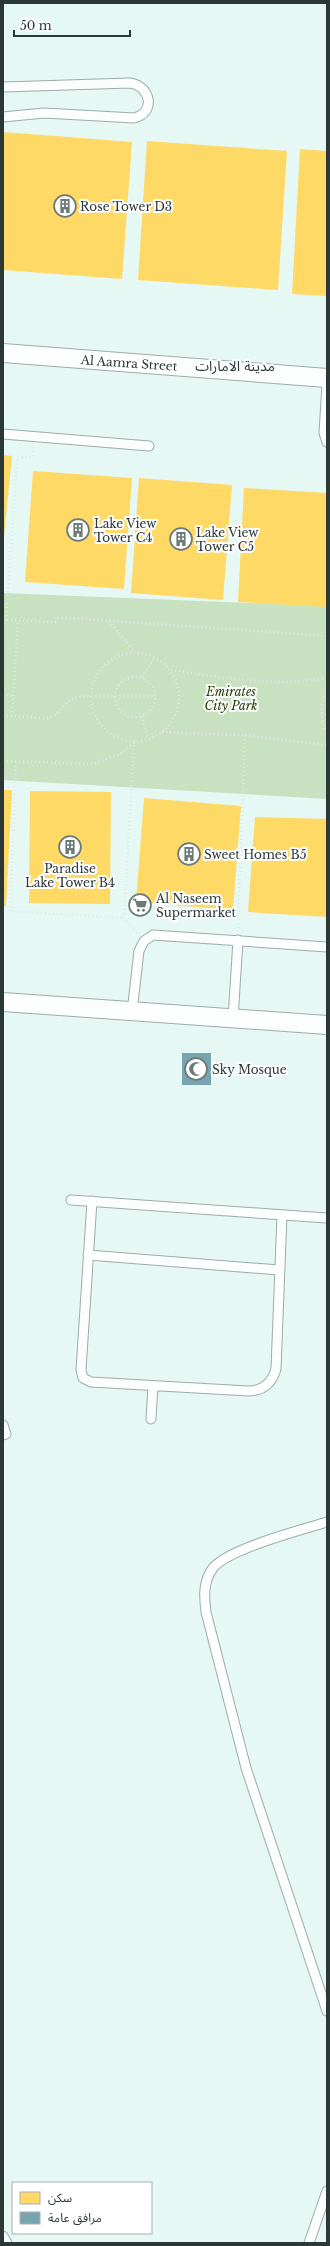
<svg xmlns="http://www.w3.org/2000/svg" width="330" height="2246" font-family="'Libre Baskerville','Noto Sans Arabic',serif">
	<rect width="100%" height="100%" fill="#e6f8f4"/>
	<path fill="#c8e2c1" d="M3,593L327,606V799L3,780Z"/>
	<path fill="#ffd966" d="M3,132L132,142L122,279L3,270Z
		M147,141L287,151L278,290L138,280Z
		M300,149L327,151V296L292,294Z
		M3,455L12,456L4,536H3Z
		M33,471L132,478L124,589L25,582Z
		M139,478L232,485L223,600L131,593Z
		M244,488L327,493V607L238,602Z
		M3,790H12L6,906H3Z
		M30,791L111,792L110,904L29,903Z
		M144,798L241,806L233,910L136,902Z
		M255,817L327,819V917L248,912Z"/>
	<path fill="#76a5af" d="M182,1053H211V1085H182Z"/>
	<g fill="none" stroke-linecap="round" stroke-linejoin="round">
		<g stroke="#9daca9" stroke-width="11">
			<path id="lane" d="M3,87L130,83C151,86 156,113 134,118L44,113L3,117
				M327,384L324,433L327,442
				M3,434L149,446
				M132,1012L139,951L144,941L153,935L327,947
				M233,1019L238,940
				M71,1200L327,1218
				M92,1201L81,1370L83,1378L91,1382L248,1391C263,1391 272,1383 276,1369L282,1215
				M88,1255L279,1270
				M151,1419L153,1386
				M3,1425L6,1434L3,1435
				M327,1522C301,1530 228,1549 213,1568C203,1581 204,1597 206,1612L246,1768L327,2011
				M3,2236L7,2243
				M309,2243L327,2191"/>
		</g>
		<g stroke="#9daca9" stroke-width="20">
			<path id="street" d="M3,353L327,378
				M3,1002L327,1025"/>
		</g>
		<path stroke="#e1e6e6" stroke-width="2.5" stroke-dasharray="1 3" stroke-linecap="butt" d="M3,620L56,622V617L327,636
			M6,620L17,457H33V447
			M109,621L135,652
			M91 697a44 44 0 1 1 88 0a44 44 0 1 1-88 0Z
			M171,670C224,678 274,687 327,678
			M115 697a20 20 0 1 1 40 0a20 20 0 1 1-40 0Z
			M142,677L155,657
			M327,689C321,702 320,719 327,732
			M3,695L14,696
			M3,716L46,718L54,716L70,700L83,696H156
			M12,716L18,621
			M142,716L148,739
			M162,732L245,735L327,745
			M134,741L124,918L137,933
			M3,761L93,764L120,754L134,742
			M16,762L10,911L124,918
			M238,928L245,735"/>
		<use href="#lane" stroke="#fbfefd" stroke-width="9"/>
		<use href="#street" stroke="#fbfefd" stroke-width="18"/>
	</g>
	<defs>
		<g id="building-ring" transform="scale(1.15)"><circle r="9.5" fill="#fff" stroke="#6c7b78" stroke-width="1.5"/><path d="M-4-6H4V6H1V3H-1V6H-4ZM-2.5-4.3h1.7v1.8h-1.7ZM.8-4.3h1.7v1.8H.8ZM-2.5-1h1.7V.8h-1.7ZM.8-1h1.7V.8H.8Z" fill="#6c7b78"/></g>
		<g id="supermarket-ring" transform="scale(1.15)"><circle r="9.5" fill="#fff" stroke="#6c7b78" stroke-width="1.5"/><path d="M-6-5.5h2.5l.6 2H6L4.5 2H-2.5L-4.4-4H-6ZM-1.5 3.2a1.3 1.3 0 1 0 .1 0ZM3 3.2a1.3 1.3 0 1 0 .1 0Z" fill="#6c7b78"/></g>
		<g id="mosque-ring" transform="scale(1.15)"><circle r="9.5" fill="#fff" stroke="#6c7b78" stroke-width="1.5"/><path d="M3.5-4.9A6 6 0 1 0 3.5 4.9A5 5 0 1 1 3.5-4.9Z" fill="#6c7b78"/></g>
	</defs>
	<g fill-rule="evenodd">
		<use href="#building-ring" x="65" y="206"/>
		<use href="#building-ring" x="78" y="530"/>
		<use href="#building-ring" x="181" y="539"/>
		<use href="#building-ring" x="70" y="847"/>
		<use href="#building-ring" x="189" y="854"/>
		<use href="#supermarket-ring" x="140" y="905"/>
		<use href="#mosque-ring" x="196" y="1069"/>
	</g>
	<g text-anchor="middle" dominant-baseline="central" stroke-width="4" stroke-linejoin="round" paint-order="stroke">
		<g font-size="12" fill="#2b3836" stroke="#fff" text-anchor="start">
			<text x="80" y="206">Rose Tower D3</text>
			<text x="94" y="523">Lake View<tspan x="94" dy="14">Tower C4</tspan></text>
			<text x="196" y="532">Lake View<tspan x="196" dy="14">Tower C5</tspan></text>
			<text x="204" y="854">Sweet Homes B5</text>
			<text x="70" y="868" text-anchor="middle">Paradise<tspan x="70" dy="14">Lake Tower B4</tspan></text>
			<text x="156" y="898">Al Naseem<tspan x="156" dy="14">Supermarket</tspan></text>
			<text x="212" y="1069">Sky Mosque</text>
		</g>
		<g font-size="12" fill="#2b3836" stroke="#fff">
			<text transform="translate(129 363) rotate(4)">Al Aamra Street</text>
		</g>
		<g font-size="12" font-style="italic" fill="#213c02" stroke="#fff">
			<text x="231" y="691">Emirates<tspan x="231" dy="14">City Park</tspan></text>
		</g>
		<g font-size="14" fill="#2b3836" stroke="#fff">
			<text x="235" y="366">مدينة الامارات</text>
		</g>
	</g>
	<rect width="330" height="2246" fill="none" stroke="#2b3836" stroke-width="8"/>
	<rect x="12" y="2182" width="140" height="52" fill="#ffffff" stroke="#aaafaf"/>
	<rect x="20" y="2192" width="20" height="12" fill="#ffd966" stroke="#aaafaf"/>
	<text x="48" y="2202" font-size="12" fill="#2b3836">سكن</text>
	<rect x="20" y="2212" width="20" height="12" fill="#76a5af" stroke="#aaafaf"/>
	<text x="48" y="2222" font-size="12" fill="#2b3836">مرافق عامة</text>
	<path d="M14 30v6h116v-6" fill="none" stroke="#2b3836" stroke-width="2"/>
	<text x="20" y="30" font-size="12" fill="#2b3836" stroke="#ffffff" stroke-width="3" paint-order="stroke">50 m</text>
</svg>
